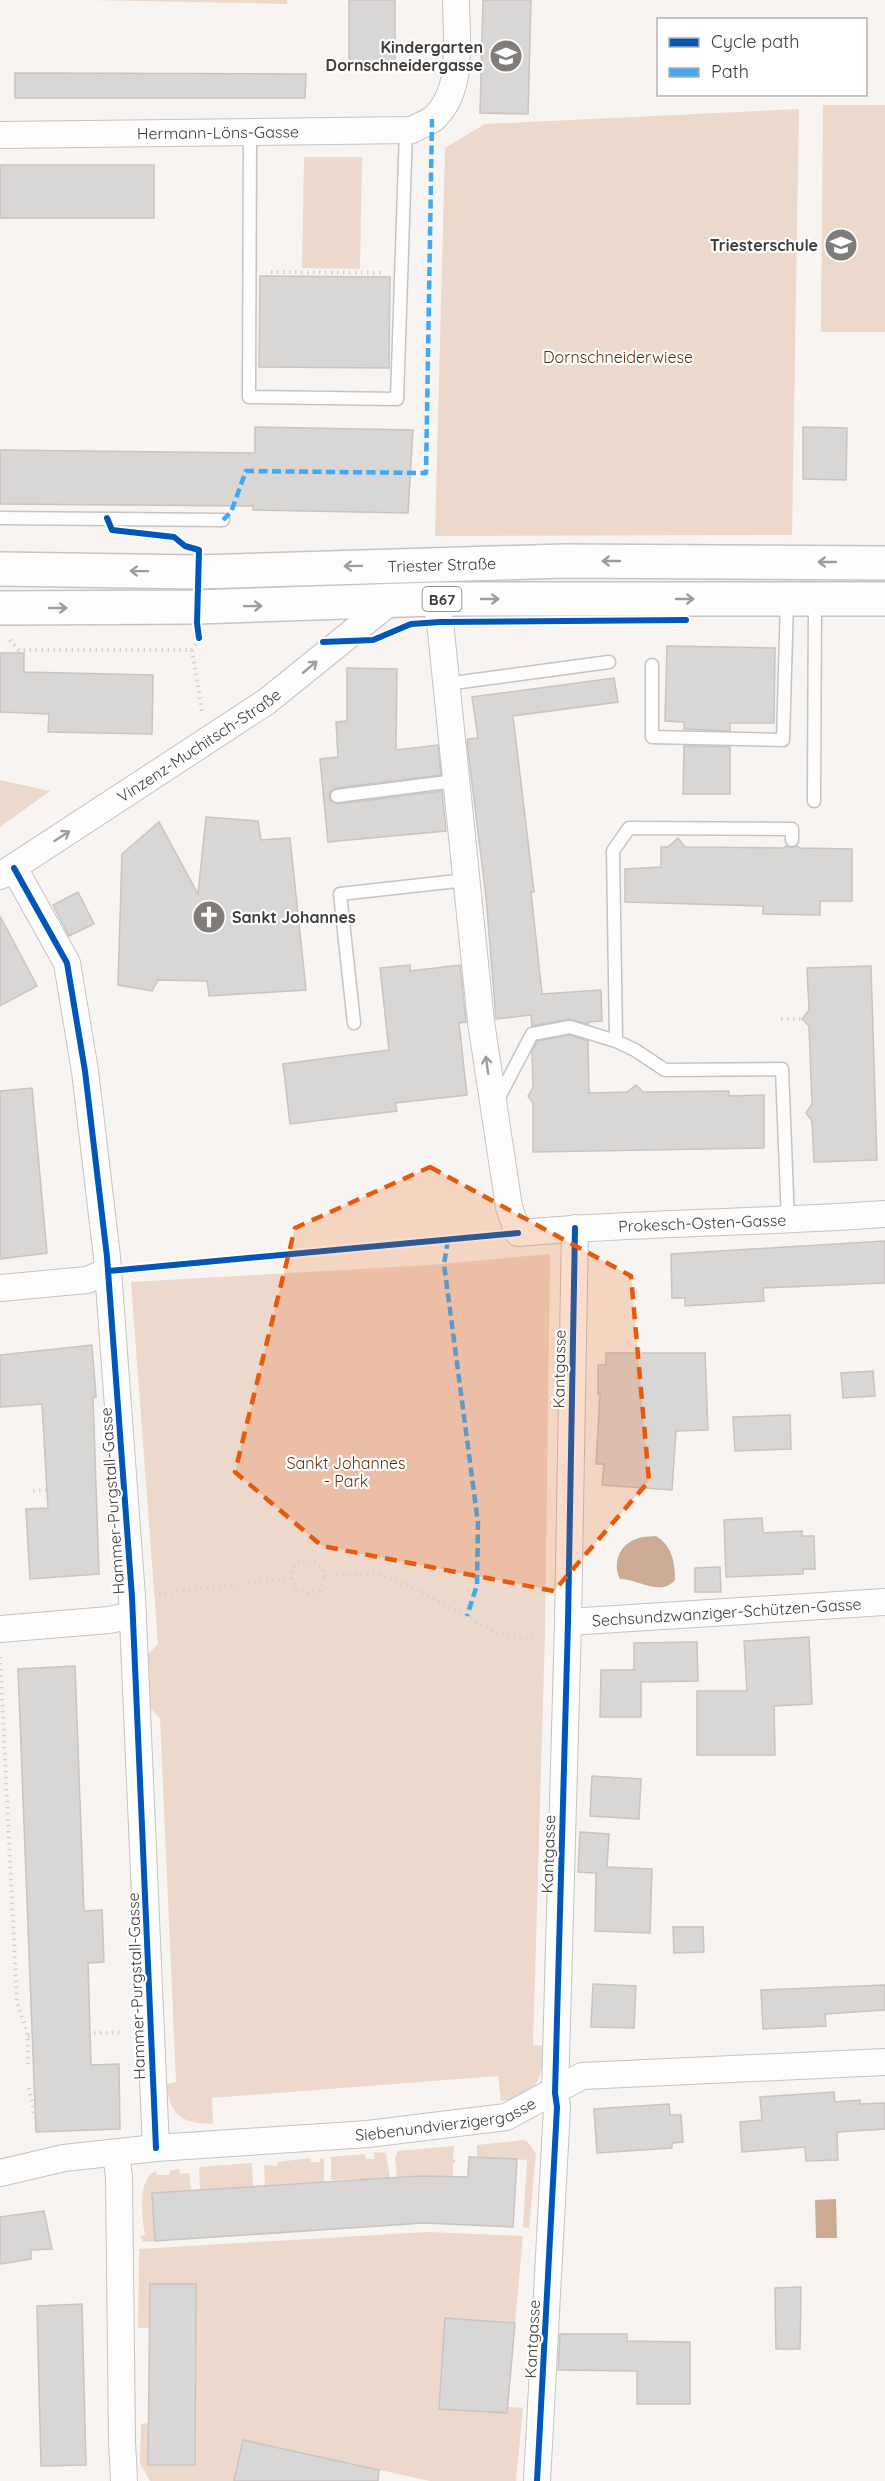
<svg xmlns="http://www.w3.org/2000/svg" width="885" height="2481" font-family="Quicksand,sans-serif">
	<rect width="100%" height="100%" fill="#f7f4f1"/>
	<path fill="#edd8cc" d="M90,0H287V4Z
		M823,105H885V332H821Z
		M799,109L792,535L435,536L445,148L485,124Z
		M304,157H362L360,269L302,268Z
		M0,780L50,791L0,827Z
		M550,1254L545,1633L533,2045L545,2046C543,2066 541,2088 521,2098C515,2101 506,2100 501,2101L498,2076L212,2098L213,2124C180,2123 171,2116 166,2084L176,2082L160,1718L150,1708L148,1654L158,1644L131,1282L430,1265Z
		M523,2140L527,2141L536,2153L529,2228L523,2227L527,2160L477,2157V2145Z
		M454,2146L453,2158L456,2162L453,2163V2176L397,2177L395,2158L398,2151Z
		M374,2152L386,2153L390,2178L331,2180V2157L364,2154L366,2159H374Z
		M310,2158L311,2162H320V2158L324,2159V2182L265,2185L264,2165L277,2166V2162Z
		M252,2163L253,2186L200,2190L199,2167Z
		M179,2169L180,2174L189,2173L191,2190L152,2193L155,2241L143,2242L140,2236L145,2235C142,2218 137,2178 156,2171L157,2175H169L170,2171Z
		M428,2232L523,2236L515,2323L445,2319L439,2408L506,2413L507,2407L523,2408L516,2481H430L243,2440L234,2481H150L140,2463L141,2424L149,2423L148,2465H195L196,2285L150,2284L149,2328H138L139,2249Z"/>
	<path fill="#ccaa94" d="M656,1536C672,1546 675,1562 675,1580C660,1597 639,1579 620,1579C612,1564 619,1545 636,1539C642,1536 650,1537 656,1536Z
		M836,2199L837,2238H816L815,2200Z"/>
	<path fill="#d9d7d5" stroke="#c7c4c2" stroke-width="1.5" d="M349,0H395V64H349Z
		M483,0H531L528,114L480,113Z
		M15,73L306,74L305,98H15Z
		M0,165H154V218H0Z
		M260,276L390,277L389,368L259,367Z
		M255,427L413,430L408,513L253,510V506L0,504V450L255,453Z
		M803,427L847,428L846,480L803,479Z
		M667,646L775,648L774,723H730V731L684,729V722L665,721Z
		M0,653H24V672L153,675L152,734L48,732L49,714L0,712Z
		M347,668L397,669L396,750L438,745L441,775L336,788L330,792V800L338,804L442,791L446,831L328,842L320,759L338,757L336,722L347,721Z
		M614,678L618,702L513,716L534,892H531L542,994L601,990L602,1021L588,1022V1024L568,1019L532,1026L531,1015L496,1019L486,897L467,742L468,739L478,738L472,697Z
		M684,746L730,747V794H683Z
		M206,817L258,821L261,840L290,838L306,990L209,996L207,981L158,980L152,991L118,985L122,854L159,822L198,894Z
		M678,838L685,847L783,848L786,846L791,848L797,846L800,848L852,849V901H820V915L763,914V906L625,902V869L661,867V847H668Z
		M78,892L94,924L69,936L53,905Z
		M0,916L37,986L0,1006Z
		M410,965V971L460,965L466,1022L459,1023L467,1095L395,1103L397,1111L290,1124L283,1064L389,1050L380,968Z
		M871,966L877,1160L814,1162L812,1121L806,1113L812,1104L809,1026L802,1019L809,1010L807,968Z
		M570,1035L588,1041L589,1093L627,1092L636,1085L643,1092L729,1091V1096L764,1095V1148L533,1152V1103L528,1096L533,1088L532,1052L537,1041Z
		M32,1088L47,1253L0,1259V1091Z
		M885,1241V1283L763,1288L764,1301L685,1306V1298H672L671,1254Z
		M92,1345L96,1397H93L99,1574L30,1579L26,1509L48,1508L42,1404L0,1407V1355Z
		M606,1353H705L708,1430L676,1431L672,1490L602,1485L604,1464H596L600,1394H598V1365H606Z
		M873,1371L875,1396L843,1398L841,1373Z
		M790,1415L791,1449L735,1451L733,1417Z
		M762,1518L763,1533L802,1531V1536H814L815,1569H803V1574L726,1577L724,1520Z
		M720,1567L721,1592H695V1568Z
		M809,1637L812,1704L774,1706L775,1755H697V1691H747L744,1641Z
		M697,1642L698,1681L641,1682V1717H600L601,1670H634V1643Z
		M75,1666L84,1911L102,1910L104,1962L88,1963L91,2065L119,2064L120,2129L36,2132L18,1669Z
		M592,1776L641,1779L639,1819L590,1816Z
		M580,1832L609,1834L607,1867L652,1869L650,1933L595,1931L596,1873L578,1872Z
		M673,1927H703L704,1952L674,1953Z
		M593,1984L636,1986L634,2028L591,2027Z
		M885,1985V2010L825,2014L826,2026L763,2029L761,1990Z
		M834,2092L835,2102L860,2100V2104L885,2103V2129L837,2132L838,2160L806,2161L805,2147L742,2152L740,2122L762,2120L760,2097Z
		M669,2104L670,2115H681L683,2142L672,2143V2148L597,2153L594,2109Z
		M469,2157L517,2159L513,2227L424,2223L155,2241L152,2193L421,2176L468,2177Z
		M44,2211L52,2249L31,2250V2259L0,2264V2217Z
		M150,2284H196L195,2465H148Z
		M801,2287L800,2349H776L775,2288Z
		M82,2304L86,2465L41,2466L37,2306Z
		M445,2318L515,2323L507,2413L439,2409Z
		M560,2334H627V2341L690,2342V2404H637V2371L558,2370Z
		M243,2440L379,2470L378,2481H234Z"/>
	<g fill="none" stroke-linecap="round" stroke-linejoin="round">
		<g stroke="#c6c3c1" stroke-width="15">
			<path id="lane" d="M250,131L249,397L397,399L406,130
				M0,518L223,520
				M652,665V737L783,740L787,600
				M446,684L609,662
				M337,796L455,781
				M814,801L815,600
				M354,1023L340,894L466,880
				M616,1041L613,851L629,828L792,829V840
				M497,1101L532,1034L570,1027L616,1041L635,1050L665,1070L782,1069L788,1221"/>
		</g>
		<g stroke="#c6c3c1" stroke-width="28">
			<g id="street">
				<path id="s1" d="M0,135L412,130C419,126 427,123 433,119C465,91 456,38 456,0"/>
				<path id="s2" d="M434,599L440,622L481,1022L509,1207L518,1233C640,1222 763,1223 885,1214"/>
				<path d="M14,868L67,963L85,1071L107,1257L132,1597L156,2148"/>
				<path id="s3" d="M0,876L266,702L390,602"/>
				<path d="M0,1288L87,1280L109,1271"/>
				<path id="s4" d="M568,1622L885,1602"/>
				<path d="M0,1629L109,1620L133,1615"/>
				<path d="M116,2153L119,2178L122,2441L124,2481"/>
				<path id="s5" d="M0,2173L64,2158L156,2148L368,2134L506,2117L582,2076L885,2062"/>
				<path d="M537,2481L557,2107L555,2093L568,1622L575,1228"/>
			</g>
		</g>
		<g stroke="#c6c3c1" stroke-width="36">
			<g id="primary">
				<path id="s6" d="M0,569L198,572L564,561L885,563"/>
				<path d="M0,608L197,607L434,599H885"/>
			</g>
		</g>
		<path stroke="#d4d3d2" stroke-width="4" stroke-dasharray="1.5 4.5" stroke-linecap="butt" d="M271,272L381,273
			M10,640L19,650H192L199,639
			M192,650L202,711
			M781,1019H802
			M33,1491L96,1487
			M291,1578L297,1590L310,1594L319,1590L326,1576
			M159,1594L291,1578L294,1565C305,1558 314,1558 323,1568L326,1576L376,1573L418,1590L496,1633L541,1641
			M0,1657L17,2002L28,2036V2065
			M28,2036L123,2032
			M29,2088L36,2120"/>
		<use href="#lane" stroke="#fefdfd" stroke-width="12"/>
		<use href="#street" stroke="#fefdfd" stroke-width="26"/>
		<use href="#primary" stroke="#fefdfd" stroke-width="33"/>
		<path stroke="#3fa9f5" stroke-width="4.5" stroke-dasharray="9 4.5" stroke-linecap="butt" d="M223,520L231,512L246,471L426,473L432,119
			M448,1240L444,1264L478,1523L477,1585L467,1616"/>
		<g stroke="#fff" stroke-width="10">
			<path id="cycleway" d="M107,518L112,530L174,537L185,546L199,550L197,623L199,638
				M323,642L373,640L411,624L440,622L686,620
				M14,868L67,963L85,1071L107,1257L132,1597L156,2148
				M109,1271L518,1233
				M537,2481L557,2107L555,2093L568,1622L575,1228"/>
		</g>
		<use href="#cycleway" stroke="#0057b8" stroke-width="6"/>
	</g>
	<defs><path id="oneway-shaft" d="M-6 0H5M1.5-3L5.5 0L1.5 3" fill="none" stroke-width="1.6" stroke-linecap="round" stroke-linejoin="round" transform="scale(1.5)"/></defs>
	<g stroke="#9e9c9b">
		<use href="#oneway-shaft" transform="translate(611 561) rotate(-180)"/>
		<use href="#oneway-shaft" transform="translate(827 562) rotate(-180)"/>
		<use href="#oneway-shaft" transform="translate(353 566) rotate(179)"/>
		<use href="#oneway-shaft" transform="translate(139 571) rotate(-179)"/>
		<use href="#oneway-shaft" transform="translate(490 599)"/>
		<use href="#oneway-shaft" transform="translate(685 599)"/>
		<use href="#oneway-shaft" transform="translate(253 606) rotate(-1)"/>
		<use href="#oneway-shaft" transform="translate(58 608)"/>
		<use href="#oneway-shaft" transform="translate(310 667) rotate(-40)"/>
		<use href="#oneway-shaft" transform="translate(62 836) rotate(-33)"/>
		<use href="#oneway-shaft" transform="translate(487 1065) rotate(-98)"/>
	</g>
	<path fill="#e8590c" fill-opacity="0.2" stroke="#e8590c" stroke-width="4.5" stroke-dasharray="12 8" stroke-linejoin="round" d="M430,1167L631,1276L649,1481L554,1591L322,1546L235,1472L295,1228Z"/>
	<defs>
		<g id="school-disc" transform="scale(1.725)"><circle r="9.5" fill="#7f7c79" stroke="#fff"/><path d="M0-5L7-2L0 1L-7-2ZM-4 1L0 2.5L4 1V4Q0 6-4 4Z" fill="#fff"/></g>
		<g id="church-disc" transform="scale(1.725)"><circle r="9.5" fill="#7f7c79" stroke="#fff"/><path d="M-1.2-6h2.4v3.5h3.3v2.4h-3.3V6h-2.4V-.1h-3.3v-2.4h3.3Z" fill="#fff"/></g>
	</defs>
	<g fill-rule="evenodd">
		<use href="#school-disc" x="506" y="56"/>
		<use href="#school-disc" x="841" y="245"/>
		<use href="#church-disc" x="209" y="917"/>
	</g>
	<g text-anchor="middle" dominant-baseline="central" stroke-width="4.5" stroke-linejoin="round" paint-order="stroke">
		<rect fill="#fff" stroke="#787674" stroke-width="1.5" x="422.5" y="587" width="39" height="24" rx="4.5"/>
		<g font-size="15" font-weight="bold" fill="#3e3b39">
			<text x="442" y="599">B67</text>
		</g>
		<g font-size="16" font-weight="bold" fill="#3e3b39" stroke="#fff" text-anchor="end">
			<text x="483" y="47">Kindergarten<tspan x="483" dy="18">Dornschneidergasse</tspan></text>
			<text x="818" y="245">Triesterschule</text>
			<text x="232" y="917" text-anchor="start">Sankt Johannes</text>
		</g>
		<g font-size="16" fill="#3e3b39" stroke="#fff">
			<text stroke="none"><textPath href="#s1" startOffset="218">Hermann-Löns-Gasse</textPath></text>
			<text stroke="none"><textPath href="#s6" startOffset="442">Triester Straße</textPath></text>
			<text stroke="none"><textPath href="#s3" startOffset="238">Vinzenz-Muchitsch-Straße</textPath></text>
			<text stroke="none"><textPath href="#s2" startOffset="825">Prokesch-Osten-Gasse</textPath></text>
			<text transform="translate(559 1369) rotate(-89)">Kantgasse</text>
			<text transform="translate(112 1501) rotate(-94)">Hammer-Purgstall-Gasse</text>
			<text stroke="none"><textPath href="#s4" startOffset="159">Sechsundzwanziger-Schützen-Gasse</textPath></text>
			<text transform="translate(548 1854) rotate(-88)">Kantgasse</text>
			<text transform="translate(136 1986) rotate(-92)">Hammer-Purgstall-Gasse</text>
			<text stroke="none"><textPath href="#s5" startOffset="450">Siebenundvierzigergasse</textPath></text>
			<text transform="translate(532 2339) rotate(-87)">Kantgasse</text>
		</g>
		<g font-size="16" fill="#60310d" stroke="#fff">
			<text x="618" y="357">Dornschneiderwiese</text>
			<text x="346" y="1463">Sankt Johannes<tspan x="346" dy="18">- Park</tspan></text>
		</g>
	</g>
	<rect x="657" y="18" width="210" height="78" fill="#ffffff" stroke="#b2b1b0" stroke-width="1.5"/>
	<rect x="669" y="38" width="30" height="9" fill="#0057b8" stroke="#b2b1b0" stroke-width="1.5"/>
	<text x="711" y="48" font-size="18" fill="#3e3b39">Cycle path</text>
	<rect x="669" y="68" width="30" height="9" fill="#3fa9f5" stroke="#b2b1b0" stroke-width="1.5"/>
	<text x="711" y="78" font-size="18" fill="#3e3b39">Path</text>
</svg>
